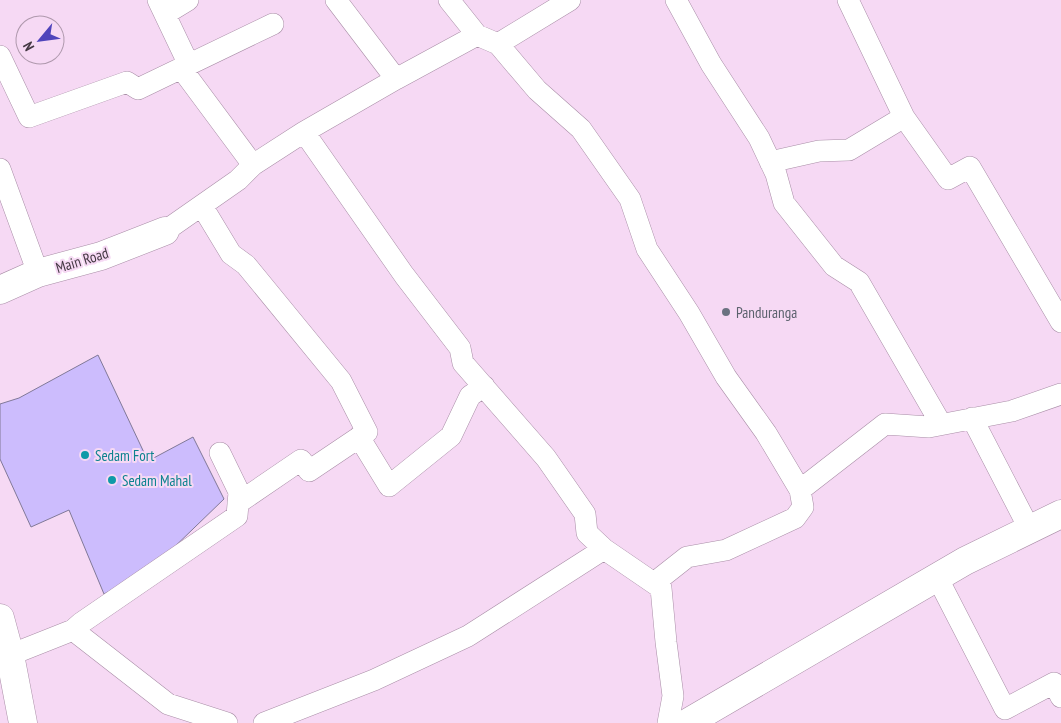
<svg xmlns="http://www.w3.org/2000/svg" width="1061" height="723" font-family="'PT Sans Narrow',sans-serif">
	<rect width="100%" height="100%" fill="#f6d9f4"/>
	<path fill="#ccbcfd" stroke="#817998" d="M98,355L148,461L193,437L224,499L165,556L138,577L104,594L69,510L31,527L0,459V404L19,398Z"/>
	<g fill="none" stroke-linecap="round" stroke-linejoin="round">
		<g stroke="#a98ea7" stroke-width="22">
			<path id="street" d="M158,0L189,65
				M336,0L396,79
				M449,0L477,35
				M676,0L711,64L759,138L776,174L784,203L834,266L859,282L941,424
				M848,0L904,117L948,179L970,167L1061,322
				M165,14L188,0
				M498,44L570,0
				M0,56L29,117L127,82L138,89L273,24
				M181,68L253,165
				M304,132L404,275L460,348L463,363L546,458L585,514L587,533L604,549
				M770,162L819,151L849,150L904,117
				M0,169L38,273
				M202,206L231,254L246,265L341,381L367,432L309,471L301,460L238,503
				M165,231L238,180L253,165L304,132L396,79L477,35L498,44L537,90L581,129L630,199L647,249L689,313L726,377L766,433L800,490L803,507L795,518L726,550L687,557L654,583
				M972,418L1030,530
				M359,437L389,486L451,436L470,396L484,386
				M800,490L885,424L929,427L1012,411L1061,394
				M937,577L1005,709L1054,683L1061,697
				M73,630L81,623L237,516L239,492L220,453
				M10,655L73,630L168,704L227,723
				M264,723L374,680L468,636L604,549L661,588L666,642L673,696L668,723"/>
		</g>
		<g stroke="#a98ea7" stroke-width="29">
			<path id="secondary" d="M0,290L38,273L101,256L165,231
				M0,618L10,655L23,723
				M687,723L965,561L1061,514"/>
		</g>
		<use href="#street" stroke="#fff" stroke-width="21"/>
		<use href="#secondary" stroke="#fff" stroke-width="28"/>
	</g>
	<circle fill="#6b7280" stroke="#f6d9f4" stroke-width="2" cx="726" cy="312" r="5"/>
	<g fill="#0f9aa8" stroke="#f6d9f4" stroke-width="2">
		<circle cx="85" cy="455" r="5"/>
		<circle cx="112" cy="480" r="5"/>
	</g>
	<g text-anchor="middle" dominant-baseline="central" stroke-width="4" stroke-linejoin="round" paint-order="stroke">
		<g font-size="15" fill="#443843" stroke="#f6d9f4">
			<text transform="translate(82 260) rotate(-17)">Main Road</text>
		</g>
		<g font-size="15" fill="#5b616d" stroke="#f6d9f4" text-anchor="start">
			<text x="736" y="312">Panduranga</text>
		</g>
		<g font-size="15" fill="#0d838f" stroke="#f6d9f4" text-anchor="start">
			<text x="95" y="455">Sedam Fort</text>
			<text x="122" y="480">Sedam Mahal</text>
		</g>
	</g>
	<g transform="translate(40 40) rotate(241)"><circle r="24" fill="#f6d9f4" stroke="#af99ad"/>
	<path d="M0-4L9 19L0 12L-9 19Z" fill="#4f44bb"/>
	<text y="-8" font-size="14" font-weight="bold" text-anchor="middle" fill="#443843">N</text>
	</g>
</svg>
